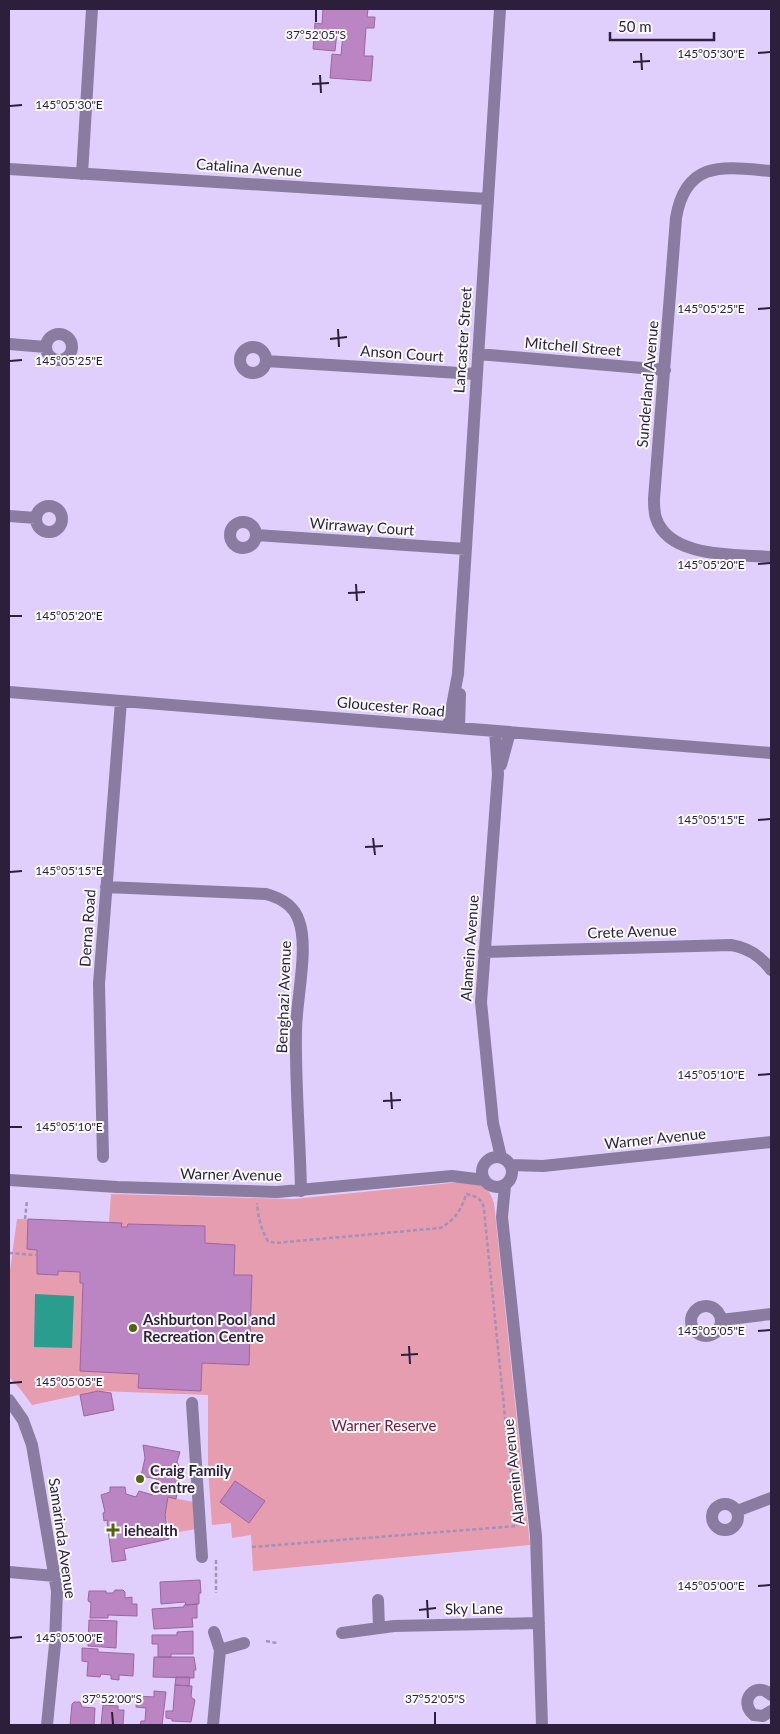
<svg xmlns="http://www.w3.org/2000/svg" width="780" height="1734" font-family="Lato,sans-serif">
	<rect width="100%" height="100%" fill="#e0cffd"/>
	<path fill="#e79db0" d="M461,1182C480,1184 488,1184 494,1203L530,1545L253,1571L251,1535L232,1538L231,1523L212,1525L208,1469V1395L98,1391L32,1405L21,1390L9,1377V1278L17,1219L109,1222L111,1194L294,1199Z
		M168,1497L194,1502L197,1529L172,1533L165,1515Z"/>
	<path fill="#2b9d8e" d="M35,1294L74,1296L72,1348L34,1347Z"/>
	<path fill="#bb84c3" stroke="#9b65a3" d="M323,9H368L367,17H375L374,28H366L364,56H373L371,81L330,78L332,54L341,55L343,34L337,33L335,51L313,49L315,23L322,24Z
		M28,1219L122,1223L121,1227H127L128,1224L205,1226V1243L235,1245L234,1275H252L249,1365L202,1363L201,1391L138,1388L139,1374L80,1371L83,1283H80V1272L58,1271V1275L37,1274V1250L27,1249Z
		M98,1391L111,1393L114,1410L84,1416L80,1395Z
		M143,1445L180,1452L177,1462L181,1471L176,1499L168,1497L165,1515L169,1539L124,1549L126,1560L112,1562L107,1520L104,1521L103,1513L105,1512L101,1495L110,1492V1487H125L126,1494L136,1497L139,1491L153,1495L157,1479L141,1476L145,1458Z
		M235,1481L265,1501L249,1523L220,1502Z
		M200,1580L201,1593H199V1604L186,1605L185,1602L161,1604L160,1582Z
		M115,1590H123L125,1592V1598L132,1597V1604H137V1616L108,1615V1618H90L91,1602H89L88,1600L89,1591H106V1593H113Z
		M197,1604V1618H192L193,1627L154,1629L152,1609L184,1607V1605Z
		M89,1620L117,1621L116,1648L88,1646Z
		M193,1631V1654H171V1657H158V1644H152V1635H177V1632Z
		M82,1648L98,1649V1652L134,1654L133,1676L119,1675V1680L111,1679V1675L101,1674L100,1677L87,1676L88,1662L82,1661Z
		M154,1657H194L196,1670H194V1678L153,1677Z
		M176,1677H190L189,1686L175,1685Z
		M175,1685L192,1686L191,1697L195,1700L191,1722L172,1721V1719L166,1718V1711H173Z
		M154,1691L166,1692L162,1725H140L141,1721H145L146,1708L136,1707L137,1696L154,1697Z
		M74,1702H80L82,1707L95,1708L94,1725H70L72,1704Z
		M103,1705L118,1706V1710H124L123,1725H101Z"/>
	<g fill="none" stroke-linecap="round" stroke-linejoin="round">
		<path stroke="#a192ba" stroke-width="2.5" stroke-dasharray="4 2.5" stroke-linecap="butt" d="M25,1219L27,1200
			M9,1253L37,1255
			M252,1547L516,1526L484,1210C483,1199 476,1196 466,1194C463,1208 453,1222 440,1228L275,1243L268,1241C261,1230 258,1216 257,1203
			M216,1560V1593
			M266,1641L277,1643"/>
		<path stroke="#8a7ca0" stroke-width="12" d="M9,169L488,199
			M771,171C725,167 686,159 676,218L654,499C654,505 654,512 656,518C669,559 738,554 771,557
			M82,174L92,9
			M46 347a13 13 0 1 1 26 0a13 13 0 1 1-26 0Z
			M9,344L46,347
			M240 360a13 13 0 1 1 26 0a13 13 0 1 1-26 0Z
			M478,354L665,370
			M266,361L476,374
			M36 519a13 13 0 1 1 26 0a13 13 0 1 1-26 0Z
			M9,516L36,518
			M230 535a13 13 0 1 1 26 0a13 13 0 1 1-26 0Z
			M256,535L466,549
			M9,692L771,753
			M448,727L458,674L500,9
			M459,728L460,694
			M495,731L498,774L481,1002L493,1123L501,1157
			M501,765L510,732
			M106,887L266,894C281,898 294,905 299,921C309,948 296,1001 296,1031C295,1084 300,1138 301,1191
			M484,952L731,945C749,948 761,956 771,970
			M482 1172a15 15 0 1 1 30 0a15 15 0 1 1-30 0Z
			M103,1157L99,984L121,701
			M511,1165L543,1166L771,1142
			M9,1180L117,1187L277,1192L452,1176L484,1180
			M505,1186L502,1217L536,1536L542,1725
			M691 1321a15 15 0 1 1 30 0a15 15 0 1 1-30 0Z
			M721,1320L771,1314
			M9,1400L23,1420L32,1445L57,1591L55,1644L47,1725
			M192,1403L202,1557
			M712 1517a13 13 0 1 1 26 0a13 13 0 1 1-26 0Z
			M737,1511L771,1498
			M9,1572L55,1576
			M378,1600L379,1628
			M214,1632L220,1650
			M342,1633L394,1626L539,1623
			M771,1695C756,1680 737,1701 754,1715L763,1716L771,1711
			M213,1725L220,1650L244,1643"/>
	</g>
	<path fill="none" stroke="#2b1f3c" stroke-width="2" d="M316,10V22M641,53L642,70M758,53L770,52M633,62L650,61M320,75L321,93M312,84L329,83M10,106L22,105M758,309L770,308M338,329L339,347M330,339L347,337M10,361L22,360M758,564L770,563M356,584L357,601M348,593L365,592M10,616H22M758,820L770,819M373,838L375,855M365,847L383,846M10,872L22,871M758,1075L770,1074M391,1092L392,1109M383,1101L401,1100M10,1127H22M758,1331L770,1330M409,1346L410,1364M401,1355L418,1354M10,1383L22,1382M758,1586L770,1585M427,1600L428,1618M419,1610L436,1608M10,1638L22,1637M112,1712L113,1724M435,1712V1724"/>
	<g fill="#51640e" stroke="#f9f9f9" stroke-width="2">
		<circle cx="133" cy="1328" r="5"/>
		<circle cx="140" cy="1479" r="5"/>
		<path d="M110.5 1522.5h5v5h5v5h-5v5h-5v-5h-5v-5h5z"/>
	</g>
	<g text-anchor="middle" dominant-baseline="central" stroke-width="4" stroke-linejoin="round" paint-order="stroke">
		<g font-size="15" fill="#2b1f3c" stroke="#f9f9f9">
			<text transform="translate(249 167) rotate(4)">Catalina Avenue</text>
			<text transform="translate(462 340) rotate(-86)">Lancaster Street</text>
			<text transform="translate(573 346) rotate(5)">Mitchell Street</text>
			<text transform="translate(402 353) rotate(4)">Anson Court</text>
			<text transform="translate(647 384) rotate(-85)">Sunderland Avenue</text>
			<text transform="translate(362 526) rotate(4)">Wirraway Court</text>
			<text transform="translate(391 706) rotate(5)">Gloucester Road</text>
			<text transform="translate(87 928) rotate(-86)">Derna Road</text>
			<text transform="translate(632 931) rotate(-2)">Crete Avenue</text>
			<text transform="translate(469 948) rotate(-86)">Alamein Avenue</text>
			<text transform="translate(283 997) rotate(-88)">Benghazi Avenue</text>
			<text transform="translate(655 1138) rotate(-6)">Warner Avenue</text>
			<text transform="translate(231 1174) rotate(1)">Warner Avenue</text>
			<text transform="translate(513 1472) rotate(-96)">Alamein Avenue</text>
			<text transform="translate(63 1538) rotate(82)">Samarinda Avenue</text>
			<text transform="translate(474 1608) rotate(-1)">Sky Lane</text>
		</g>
		<g font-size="15" font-weight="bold" fill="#2b1f3c" stroke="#f9f9f9" text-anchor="start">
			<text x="143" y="1319">Ashburton Pool and<tspan x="143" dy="17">Recreation Centre</tspan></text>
			<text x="150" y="1470">Craig Family<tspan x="150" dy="17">Centre</tspan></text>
			<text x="124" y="1530">iehealth</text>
		</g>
		<g font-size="15" fill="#71183b" stroke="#f9f9f9">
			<text x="384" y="1425">Warner Reserve</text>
		</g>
	</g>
	<g font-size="12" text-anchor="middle" fill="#2b1f3c" stroke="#f9f9f9" stroke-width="4" stroke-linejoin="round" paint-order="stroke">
		<text x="316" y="39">37°52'05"S</text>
		<text x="711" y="58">145°05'30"E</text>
		<text x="69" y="109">145°05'30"E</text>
		<text x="711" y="313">145°05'25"E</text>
		<text x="69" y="365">145°05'25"E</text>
		<text x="711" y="569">145°05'20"E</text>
		<text x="69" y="620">145°05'20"E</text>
		<text x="711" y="824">145°05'15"E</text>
		<text x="69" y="875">145°05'15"E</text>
		<text x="711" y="1079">145°05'10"E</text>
		<text x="69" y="1131">145°05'10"E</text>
		<text x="711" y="1335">145°05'05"E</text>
		<text x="69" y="1386">145°05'05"E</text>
		<text x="711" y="1590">145°05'00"E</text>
		<text x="69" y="1642">145°05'00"E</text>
		<text x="112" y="1703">37°52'00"S</text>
		<text x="435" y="1703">37°52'05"S</text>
	</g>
	<rect width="780" height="1734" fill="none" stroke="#2b1f3c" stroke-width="20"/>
	<path d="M610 32v8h104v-8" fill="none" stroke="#2b1f3c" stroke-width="2.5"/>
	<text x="618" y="32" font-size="15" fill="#2b1f3c" stroke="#f9f9f9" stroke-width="4" paint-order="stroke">50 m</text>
</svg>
